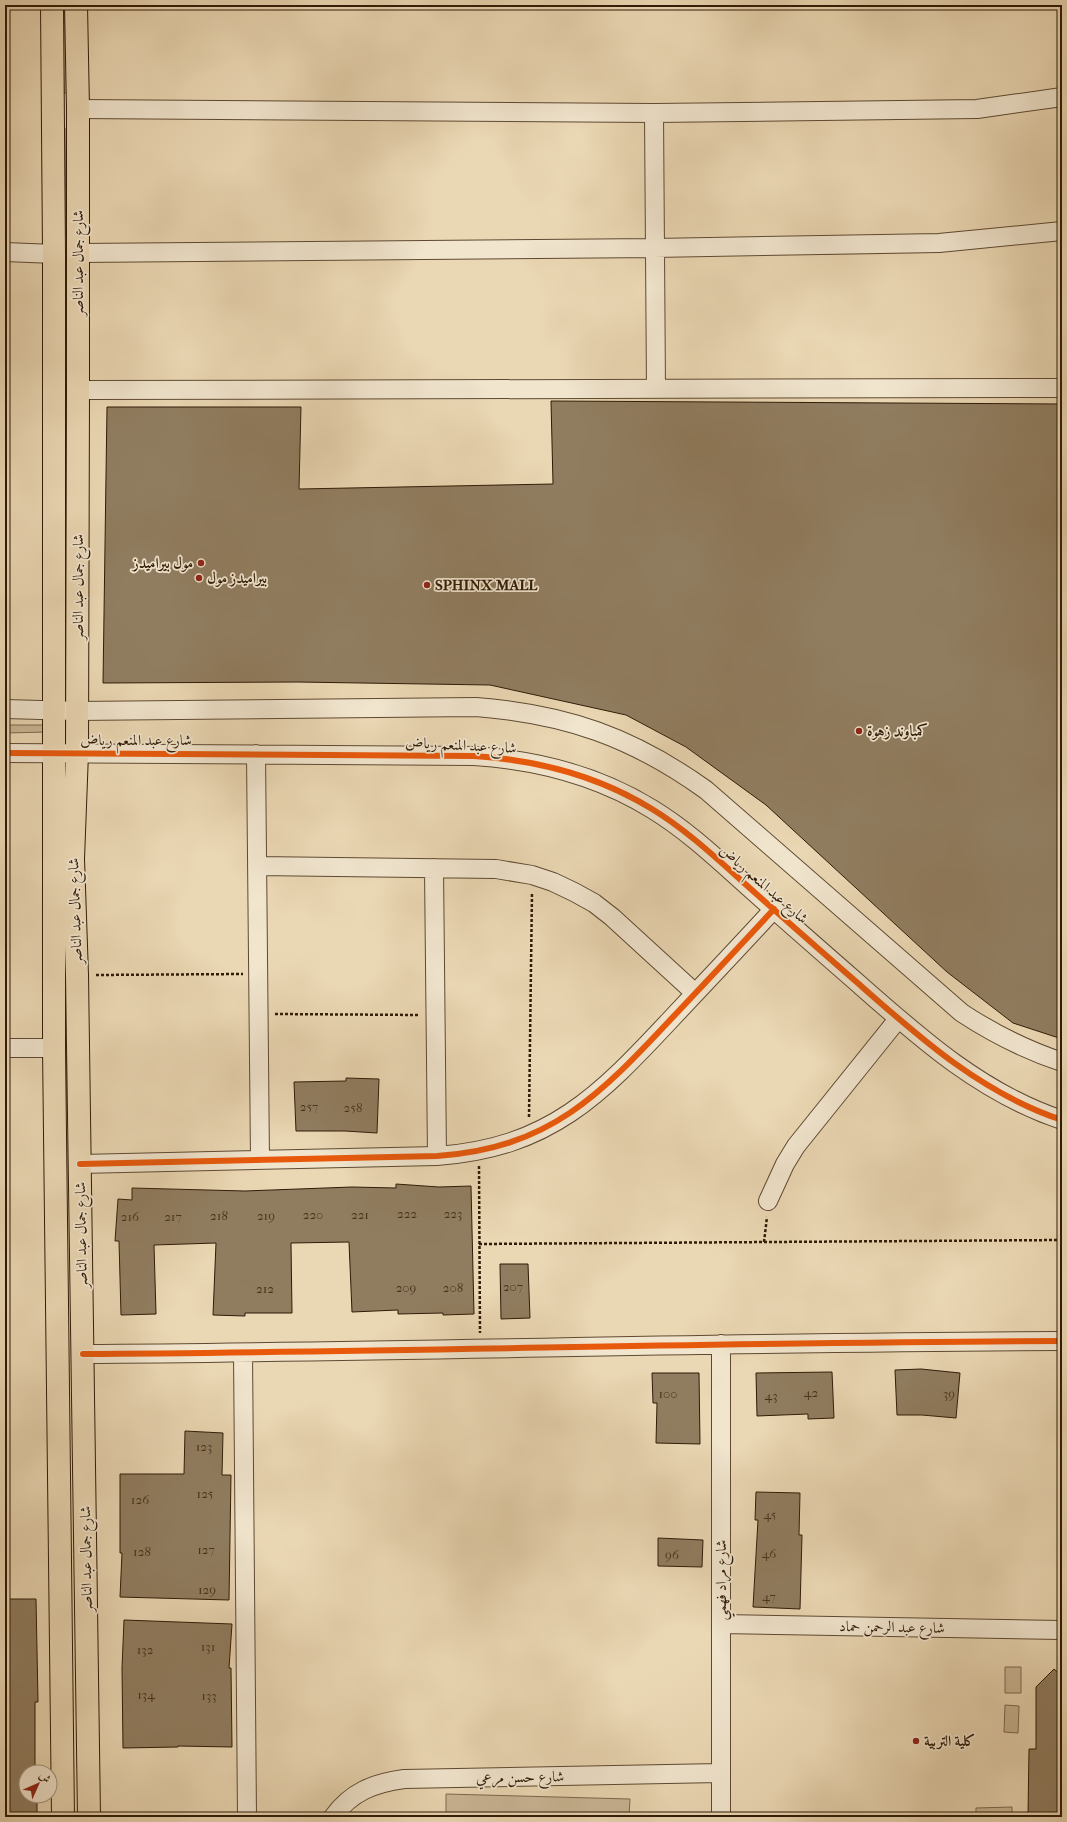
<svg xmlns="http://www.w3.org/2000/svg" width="1067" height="1822" font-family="'IM FELL French Canon',Amiri,serif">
	<rect width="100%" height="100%" fill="#ead7b3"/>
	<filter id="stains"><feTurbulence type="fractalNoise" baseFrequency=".005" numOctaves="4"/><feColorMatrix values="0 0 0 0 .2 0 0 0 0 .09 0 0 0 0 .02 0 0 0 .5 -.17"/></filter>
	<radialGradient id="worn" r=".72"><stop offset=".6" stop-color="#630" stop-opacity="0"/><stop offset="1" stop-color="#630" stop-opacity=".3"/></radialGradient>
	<path fill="#cab796" stroke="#7c694e" d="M62,5H69L72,93H64Z
		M66,128H72V233L65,234Z
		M65,266H70L71,378H64Z
		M70,406L72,677H66L63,407Z
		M5,725H48L47,732L5,733Z
		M1005,1667H1021V1693H1005Z
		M1005,1705L1019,1706L1018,1733L1004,1732Z
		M446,1794L630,1799L629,1817H446Z
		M1012,1807V1817H976V1808Z"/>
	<path fill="#907d60" stroke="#2f1b07" d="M551,401L1062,404V1039L1013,1023L947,972L766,805L686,747L626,715L490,685L297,682L103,683L107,407H301L299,489L553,484Z
		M346,1078L379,1079L377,1133L345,1131H296L294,1082L346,1081Z
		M396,1184L439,1187L471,1186L474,1314L443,1315V1313L398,1314V1310L352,1312L349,1242L291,1243L292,1313H245V1316L213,1315L216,1243L154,1245L156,1314L121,1315L119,1241H115L118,1199L132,1200V1188L245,1191L352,1187L396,1188Z
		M500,1264H528L530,1318L501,1319Z
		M921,1369L960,1373L956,1418L922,1415H897L895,1370Z
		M832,1372L834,1418L808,1419V1414L757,1416L756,1373Z
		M652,1373H699L700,1444L656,1443L657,1403H653Z
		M185,1431L223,1433L222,1475H231L229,1600L120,1597L122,1553H120V1474H184Z
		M756,1492L800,1493L799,1535H802L800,1609L753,1607L758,1520H755Z
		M658,1538L703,1540L702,1567L658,1566Z
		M5,1599H36L38,1702H35V1772H26V1796H37V1817L5,1816Z
		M124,1620L232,1624L229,1668H231L232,1747L178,1746V1747L123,1748L122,1668Z
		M1054,1669L1062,1676V1706L1057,1711L1062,1717V1817H1028L1029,1749H1036V1687Z"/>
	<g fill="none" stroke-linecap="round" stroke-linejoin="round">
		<g stroke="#5e4a32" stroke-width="20">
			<path id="minor" d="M78,109L654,113L977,109L1062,97
				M654,113L656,389
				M5,252L54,254
				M78,253L654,248L939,243L1062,231
				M78,390L1062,388
				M5,709L77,711L476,707C566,714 632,737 706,790L962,1013C994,1034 1026,1050 1062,1062
				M5,753L474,756C537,760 597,775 652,809C685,829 714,856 743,882C782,917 821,951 860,985C921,1039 983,1094 1062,1120
				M256,754L260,1160
				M257,866L496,869L532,875L553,882L574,892L594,903L612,917L695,993
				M434,868L437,1156
				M5,1048H54
				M80,1164L437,1156C550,1148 600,1095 672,1018C706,982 740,946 774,909
				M768,1201L785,1164L796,1146L898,1019
				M243,1353L247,1817
				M83,1354C410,1352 736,1342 1062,1341
				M721,1624L1062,1630
				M333,1817C351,1792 374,1783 404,1779L720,1773
				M721,1817V1344"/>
		</g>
		<g stroke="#2f1b07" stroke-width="24">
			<path id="major" d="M52,5L54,254V1048L63,1817
				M76,5L78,109V390L77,753L73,859L77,975L89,1817"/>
		</g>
		<path stroke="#2f1b07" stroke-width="2.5" stroke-dasharray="3 2" stroke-linecap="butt" d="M96,975L243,974
			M275,1014L420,1015
			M529,1117L532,892
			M479,1166L480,1333
			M764,1242L767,1217
			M479,1244L1062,1240"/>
		<use href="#minor" stroke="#f1e5ce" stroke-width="18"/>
		<use href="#major" stroke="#ead7b3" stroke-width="22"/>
		<g stroke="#f1e5ce" stroke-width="8">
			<path id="cycleway" d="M5,753L474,756C537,760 597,775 652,809C685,829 714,856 743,882C782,917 821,951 860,985C921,1039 983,1094 1062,1120
				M80,1164L437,1156C550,1148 600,1095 672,1018C706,982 740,946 774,909
				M83,1354C410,1352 736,1342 1062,1341"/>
		</g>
		<use href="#cycleway" stroke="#e8590c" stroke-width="6"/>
	</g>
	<g fill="#8f2418" stroke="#f1e5ce" stroke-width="1.5">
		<circle cx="201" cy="563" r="4"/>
		<circle cx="199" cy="578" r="4"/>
		<circle cx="427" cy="585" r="4"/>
		<circle cx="859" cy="731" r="4"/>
		<circle cx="916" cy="1741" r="4"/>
	</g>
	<g text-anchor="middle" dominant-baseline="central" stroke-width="3.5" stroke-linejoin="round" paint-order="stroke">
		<g font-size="13" fill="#47341d">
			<text x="309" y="1106">257</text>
			<text x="353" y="1107">258</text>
			<text x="407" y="1213">222</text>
			<text x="453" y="1213">223</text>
			<text x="313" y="1214">220</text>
			<text x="360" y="1214">221</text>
			<text x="219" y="1215">218</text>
			<text x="266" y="1215">219</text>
			<text x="130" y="1216">216</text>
			<text x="173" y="1216">217</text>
			<text x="513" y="1286">207</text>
			<text x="406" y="1287">209</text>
			<text x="453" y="1287">208</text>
			<text x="265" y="1288">212</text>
			<text x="811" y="1392">42</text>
			<text x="668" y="1393">100</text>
			<text x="949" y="1393">39</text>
			<text x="771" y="1395">43</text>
			<text x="204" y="1446">123</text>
			<text x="205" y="1493">125</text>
			<text x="140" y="1499">126</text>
			<text x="770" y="1514">45</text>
			<text x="206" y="1549">127</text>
			<text x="142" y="1551">128</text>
			<text x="769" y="1553">46</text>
			<text x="672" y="1554">96</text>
			<text x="207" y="1589">129</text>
			<text x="769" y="1596">47</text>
			<text x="208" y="1646">131</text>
			<text x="145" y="1649">132</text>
			<text x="146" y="1694">134</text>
			<text x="209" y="1695">133</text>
		</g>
		<g font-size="15" fill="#2f1b07" stroke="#f1e5ce">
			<text transform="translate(78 263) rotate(-90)">شارع جمال عبد الناصر</text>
			<text transform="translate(78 587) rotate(-90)">شارع جمال عبد الناصر</text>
			<text x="136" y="740">شارع عبد المنعم رياض</text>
			<text transform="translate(461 745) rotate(3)">شارع عبد المنعم رياض</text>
			<text transform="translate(764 884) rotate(41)">شارع عبد المنعم رياض</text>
			<text transform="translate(75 911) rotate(-92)">شارع جمال عبد الناصر</text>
			<text transform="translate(81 1235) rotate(-91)">شارع جمال عبد الناصر</text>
			<text transform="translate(86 1559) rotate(-91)">شارع جمال عبد الناصر</text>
			<text transform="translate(721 1580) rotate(-90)">شارع مراد فهمي</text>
			<text transform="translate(892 1627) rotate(1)">شارع عبد الرحمن حماد</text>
			<text transform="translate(520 1777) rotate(-1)">شارع حسن مرعي</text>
		</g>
		<g font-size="15" font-weight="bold" fill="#2f1b07" stroke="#f1e5ce" text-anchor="start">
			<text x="193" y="563" text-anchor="end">مول بيراميدز</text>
			<text x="207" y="578">بيراميدز مول</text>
			<text x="435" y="585">SPHINX MALL</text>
			<text x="867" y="731">كمباوند زهوة</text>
			<text x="924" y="1741">كلية التربية</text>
		</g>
	</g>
	<rect width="1067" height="1822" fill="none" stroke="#ead7b3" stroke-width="20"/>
	<rect x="6" y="6" width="1055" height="1810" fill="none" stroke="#2f1b07" stroke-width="2"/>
	<rect x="10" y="10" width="1047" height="1802" fill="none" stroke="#2f1b07"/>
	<g transform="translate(38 1784) rotate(45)"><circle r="19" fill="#f1e5ce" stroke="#a3947e"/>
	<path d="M0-3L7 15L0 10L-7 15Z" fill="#8f2418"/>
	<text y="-6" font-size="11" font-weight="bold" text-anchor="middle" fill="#2f1b07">ش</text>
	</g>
	<rect width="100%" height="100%" filter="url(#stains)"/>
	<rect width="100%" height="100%" fill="url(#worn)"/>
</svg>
